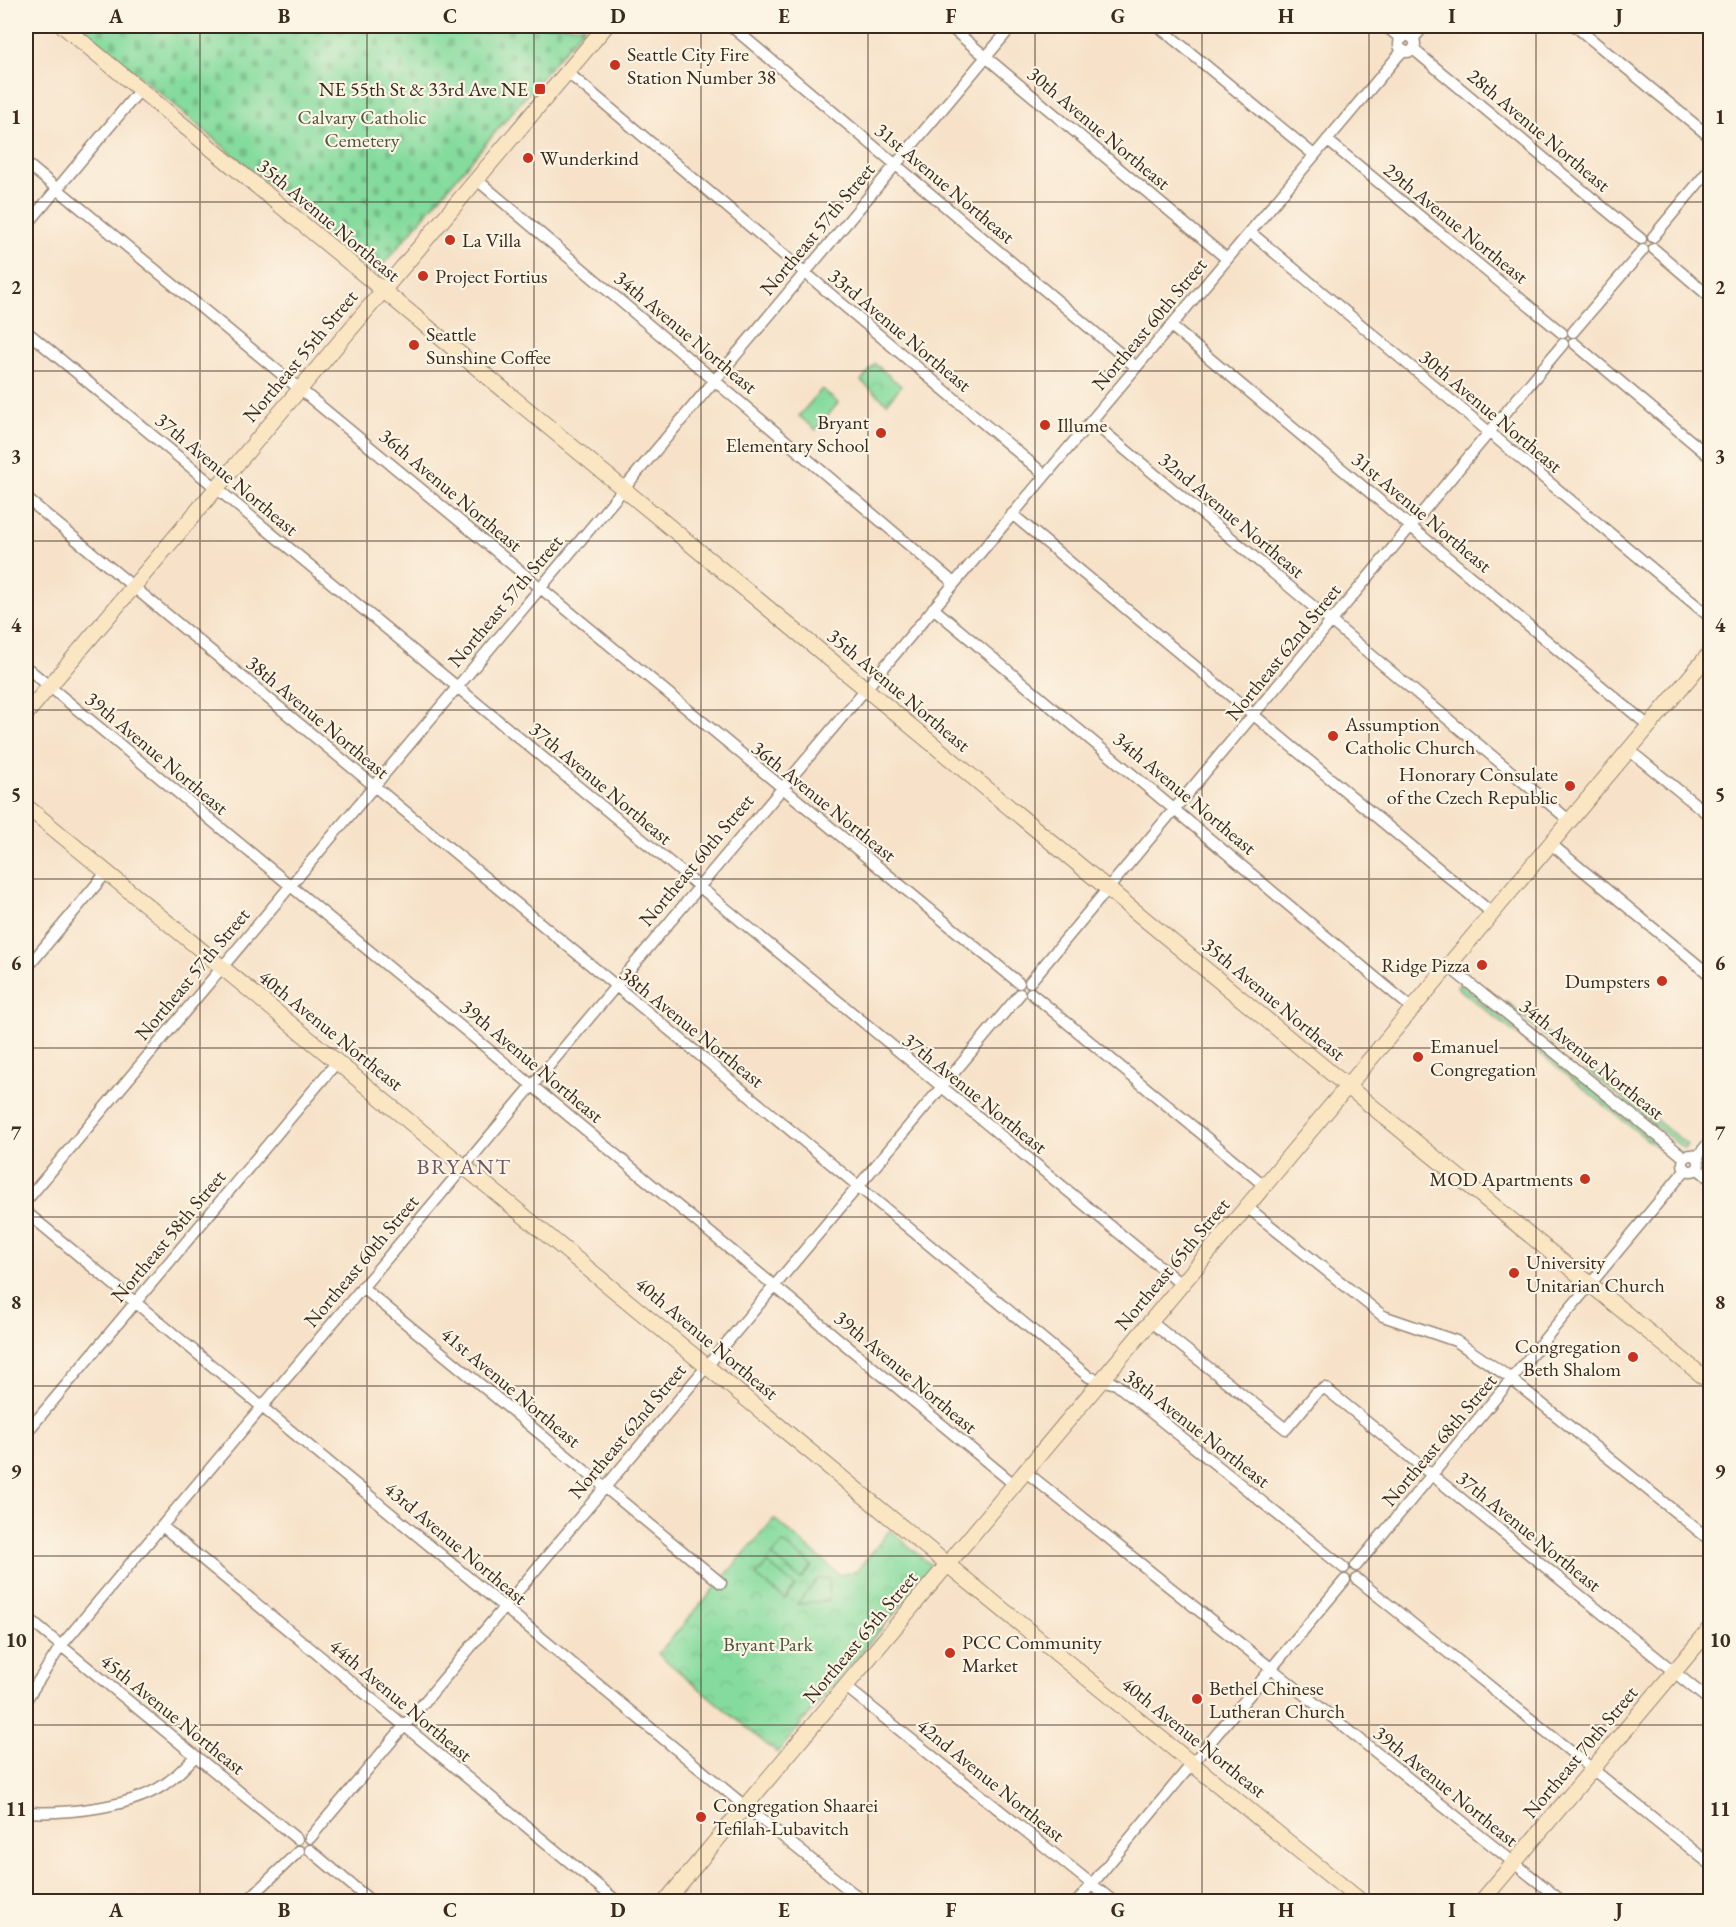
<svg xmlns="http://www.w3.org/2000/svg" width="1736" height="1927" font-family="'EB Garamond',serif">
	<defs>
		<pattern id="grass-tufts" width="24" height="20" patternUnits="userSpaceOnUse" patternTransform="scale(1.5)"><rect width="24" height="20" fill="#85db9e"/><path d="M3 7l-1-3M5 7V3M7 7l1-3M15 17l-1-3M17 17v-4M19 17l1-3" fill="none" stroke="#74bc88"/></pattern>
		<pattern id="cemetery-stones" width="16" height="16" patternUnits="userSpaceOnUse" patternTransform="scale(1.5)"><rect width="16" height="16" fill="#85db9e"/><path d="M2 7V4a2 2 0 0 1 4 0v3zM10 15v-3a2 2 0 0 1 4 0v3z" fill="#74bc88"/></pattern>
		<pattern id="park-crowns" width="20" height="18" patternUnits="userSpaceOnUse" patternTransform="scale(1.5)"><rect width="20" height="18" fill="#85db9e"/><path d="M2 6a3 3 0 1 1 6 0M12 15a3 3 0 1 1 6 0" fill="none" stroke="#74bc88"/></pattern>
	</defs>
	<rect width="100%" height="100%" fill="#fcf5e5"/>
	<filter id="ink" filterUnits="userSpaceOnUse"><feTurbulence type="fractalNoise" baseFrequency=".0167" numOctaves="2"/><feDisplacementMap in="SourceGraphic" scale="12" xChannelSelector="R" yChannelSelector="G"/><feConvolveMatrix kernelMatrix="1 2 1 2 8 2 1 2 1" color-interpolation-filters="sRGB"/></filter>
	<filter id="wash" filterUnits="userSpaceOnUse"><feTurbulence type="fractalNoise" baseFrequency=".008" numOctaves="4" result="noise"/><feDisplacementMap in="SourceGraphic" scale="24" xChannelSelector="R" yChannelSelector="G"/><feGaussianBlur stdDeviation="1.35" result="paint"/><feColorMatrix in="noise" values="0 0 0 0 0 0 0 0 0 0 0 0 0 0 0 0 0 1.4 0 .05"/><feComposite in="paint" operator="in"/></filter>
	<g filter="url(#wash)">
		<rect width="100%" height="100%" fill="#f7e2c9"/>
		<path fill="url(#grass-tufts)" stroke="#60825e" stroke-width="1.5" d="M1460,983L1523,1034L1520,1037L1457,987Z
			M1506,1001L1587,1064L1584,1068L1505,1003Z
			M1525,1035L1677,1157L1674,1161L1522,1039Z
			M1589,1066L1687,1145L1684,1149L1586,1069Z"/>
		<path fill="url(#cemetery-stones)" stroke="#60825e" stroke-width="1.5" d="M80,26H585L375,274Z"/>
		<path fill="url(#park-crowns)" stroke="#60825e" stroke-width="1.5" d="M875,364L901,386L887,403L861,381Z
			M774,1519L840,1575L857,1571L890,1530L933,1567L777,1753L658,1654Z"/>
		<path fill="#85db9e" stroke="#60825e" stroke-width="1.5" d="M822,389L838,403L816,430L799,416Z
			M783,1543L812,1566L801,1579L772,1556Z
			M767,1563L795,1586L785,1599L756,1576Z
			M829,1578V1600L797,1604L818,1579Z"/>
	</g>
	<g filter="url(#ink)">
		<g fill="none" stroke-linecap="round" stroke-linejoin="round">
			<g stroke="#998674" stroke-width="13">
				<path id="street" d="M731,26L1136,367
					M949,26L1227,259
					M1158,26L1314,155
					M1385,26L1402,39
					M1575,26L1710,137
					M1399 44a8 8 0 1 1 16 0a8 8 0 1 1-16 0Z
					M1413,39L1424,26
					M1413,49L1641,239
					M567,72L1045,475
					M1327,140L1562,333
					M26,163L1019,983
					M476,179L954,583
					M26,226L140,90
					M1250,232L1710,617
					M1653,237L1710,169
					M1654,249L1710,297
					M1171,326L1650,727
					M26,331L1182,1285
					M1573,332L1643,250
					M1574,343L1710,457
					M1091,421L1570,821
					M26,498L1089,1377L1116,1384L1344,1568
					M1012,514L1492,913
					M933,608L1413,1009
					M26,667L1015,1485
					M1630,751L1710,816
					M1551,844L1710,975
					M1448,966L1685,1158
					M26,969L106,873
					M1030,982L1563,344
					M1031,993L1265,1186
					M1683 1163a8 8 0 1 1 16 0a8 8 0 1 1-16 0Z
					M1697,1157L1710,1141
					M1697,1168L1710,1179
					M26,1201L1012,26
					M1247,1207L1383,1316L1456,1341L1506,1375L1710,1540
					M26,1212L746,1807L864,1902
					M362,1287L721,1583
					M1151,1322L1286,1429L1316,1393L1325,1388L1710,1701
					M26,1433L337,1062
					M1026,1472L1563,1902
					M162,1526L618,1902
					M1356,1566L1686,1169
					M1357,1579L1710,1864
					M26,1617L297,1839
					M846,1687L1114,1902
					M26,1700L61,1646L1403,50
					M26,1812C66,1814 136,1808 169,1781C179,1774 187,1764 196,1756
					M310,1838L1020,994
					M310,1850L372,1902
					M246,1902L299,1851
					M1077,1902L1345,1580"/>
			</g>
			<g stroke="#998674" stroke-width="17">
				<path id="secondary" d="M63,26L1331,1073L1710,1382
					M26,714L606,26
					M26,806L948,1565L1362,1902
					M665,1902L1710,653
					M1481,1902L1710,1629"/>
			</g>
			<use href="#street" stroke="#fff" stroke-width="10"/>
			<use href="#secondary" stroke="#fbe6c4" stroke-width="15"/>
		</g>
	</g>
	<path fill="none" stroke="#3b2a1e" stroke-width="1.5" stroke-opacity="0.55" d="M200,26V1902M367,26V1902M534,26V1902M701,26V1902M868,26V1902M1035,26V1902M1202,26V1902M1369,26V1902M1536,26V1902M26,202H1710M26,371H1710M26,541H1710M26,710H1710M26,879H1710M26,1048H1710M26,1217H1710M26,1386H1710M26,1556H1710M26,1725H1710"/>
	<g fill="#c8321e" stroke="#fcf5e5" stroke-width="2">
		<circle cx="615" cy="65" r="6"/>
		<rect x="534" y="83" width="12" height="12" rx="3"/>
		<circle cx="528" cy="158" r="6"/>
		<circle cx="450" cy="240" r="6"/>
		<circle cx="423" cy="276" r="6"/>
		<circle cx="414" cy="345" r="6"/>
		<circle cx="1045" cy="425" r="6"/>
		<circle cx="881" cy="433" r="6"/>
		<circle cx="1333" cy="736" r="6"/>
		<circle cx="1570" cy="786" r="6"/>
		<circle cx="1482" cy="965" r="6"/>
		<circle cx="1662" cy="981" r="6"/>
		<circle cx="1418" cy="1057" r="6"/>
		<circle cx="1585" cy="1179" r="6"/>
		<circle cx="1514" cy="1273" r="6"/>
		<circle cx="1633" cy="1357" r="6"/>
		<circle cx="950" cy="1653" r="6"/>
		<circle cx="1197" cy="1699" r="6"/>
		<circle cx="701" cy="1817" r="6"/>
	</g>
	<g text-anchor="middle" dominant-baseline="central" stroke-width="4.5" stroke-linejoin="round" paint-order="stroke">
		<g font-size="20" fill="#3b2a1e" stroke="#fcf5e5" text-anchor="start">
			<text x="627" y="54">Seattle City Fire<tspan x="627" dy="23">Station Number 38</tspan></text>
			<text x="528" y="89" text-anchor="end">NE 55th St &amp; 33rd Ave NE</text>
			<text x="540" y="158">Wunderkind</text>
			<text x="462" y="240">La Villa</text>
			<text x="435" y="276">Project Fortius</text>
			<text x="426" y="334">Seattle<tspan x="426" dy="23">Sunshine Coffee</tspan></text>
			<text x="869" y="422" text-anchor="end">Bryant<tspan x="869" dy="23">Elementary School</tspan></text>
			<text x="1057" y="425">Illume</text>
			<text x="1345" y="724">Assumption<tspan x="1345" dy="23">Catholic Church</tspan></text>
			<text x="1558" y="774" text-anchor="end">Honorary Consulate<tspan x="1558" dy="23">of the Czech Republic</tspan></text>
			<text x="1470" y="965" text-anchor="end">Ridge Pizza</text>
			<text x="1650" y="981" text-anchor="end">Dumpsters</text>
			<text x="1430" y="1046">Emanuel<tspan x="1430" dy="23">Congregation</tspan></text>
			<text x="1573" y="1179" text-anchor="end">MOD Apartments</text>
			<text x="1526" y="1262">University<tspan x="1526" dy="23">Unitarian Church</tspan></text>
			<text x="1621" y="1346" text-anchor="end">Congregation<tspan x="1621" dy="23">Beth Shalom</tspan></text>
			<text x="962" y="1642">PCC Community<tspan x="962" dy="23">Market</tspan></text>
			<text x="1209" y="1688">Bethel Chinese<tspan x="1209" dy="23">Lutheran Church</tspan></text>
			<text x="713" y="1805">Congregation Shaarei<tspan x="713" dy="23">Tefilah-Lubavitch</tspan></text>
		</g>
		<g font-size="20" fill="#4e563e" stroke="#fcf5e5">
			<text x="362" y="117">Calvary Catholic<tspan x="362" dy="23">Cemetery</tspan></text>
			<text x="768" y="1644">Bryant Park</text>
		</g>
		<g font-size="20" fill="#3b2a1e" stroke="#fcf5e5">
			<text transform="translate(1099 128) rotate(40)">30th Avenue Northeast</text>
			<text transform="translate(1539 130) rotate(40)">28th Avenue Northeast</text>
			<text transform="translate(945 183) rotate(40)">31st Avenue Northeast</text>
			<text transform="translate(329 220) rotate(40)">35th Avenue Northeast</text>
			<text transform="translate(1456 223) rotate(39)">29th Avenue Northeast</text>
			<text transform="translate(817 229) rotate(-50)">Northeast 57th Street</text>
			<text transform="translate(1149 324) rotate(-50)">Northeast 60th Street</text>
			<text transform="translate(900 330) rotate(40)">33rd Avenue Northeast</text>
			<text transform="translate(686 332) rotate(40)">34th Avenue Northeast</text>
			<text transform="translate(300 356) rotate(-50)">Northeast 55th Street</text>
			<text transform="translate(1491 411) rotate(40)">30th Avenue Northeast</text>
			<text transform="translate(227 474) rotate(40)">37th Avenue Northeast</text>
			<text transform="translate(451 490) rotate(40)">36th Avenue Northeast</text>
			<text transform="translate(1422 512) rotate(40)">31st Avenue Northeast</text>
			<text transform="translate(1232 515) rotate(40)">32nd Avenue Northeast</text>
			<text transform="translate(505 601) rotate(-50)">Northeast 57th Street</text>
			<text transform="translate(1283 652) rotate(-51)">Northeast 62nd Street</text>
			<text transform="translate(899 690) rotate(40)">35th Avenue Northeast</text>
			<text transform="translate(318 717) rotate(40)">38th Avenue Northeast</text>
			<text transform="translate(157 753) rotate(40)">39th Avenue Northeast</text>
			<text transform="translate(601 783) rotate(40)">37th Avenue Northeast</text>
			<text transform="translate(1185 793) rotate(40)">34th Avenue Northeast</text>
			<text transform="translate(824 801) rotate(39)">36th Avenue Northeast</text>
			<text transform="translate(696 860) rotate(-50)">Northeast 60th Street</text>
			<text transform="translate(192 974) rotate(-50)">Northeast 57th Street</text>
			<text transform="translate(1274 999) rotate(40)">35th Avenue Northeast</text>
			<text transform="translate(692 1027) rotate(39)">38th Avenue Northeast</text>
			<text transform="translate(331 1030) rotate(39)">40th Avenue Northeast</text>
			<text transform="translate(1592 1059) rotate(39)">34th Avenue Northeast</text>
			<text transform="translate(532 1061) rotate(40)">39th Avenue Northeast</text>
			<text transform="translate(975 1093) rotate(39)">37th Avenue Northeast</text>
			<text transform="translate(168 1236) rotate(-50)">Northeast 58th Street</text>
			<text transform="translate(361 1261) rotate(-50)">Northeast 60th Street</text>
			<text transform="translate(1172 1264) rotate(-50)">Northeast 65th Street</text>
			<text transform="translate(707 1338) rotate(40)">40th Avenue Northeast</text>
			<text transform="translate(906 1372) rotate(40)">39th Avenue Northeast</text>
			<text transform="translate(511 1387) rotate(40)">41st Avenue Northeast</text>
			<text transform="translate(1197 1428) rotate(38)">38th Avenue Northeast</text>
			<text transform="translate(627 1431) rotate(-50)">Northeast 62nd Street</text>
			<text transform="translate(1439 1440) rotate(-50)">Northeast 68th Street</text>
			<text transform="translate(1529 1531) rotate(39)">37th Avenue Northeast</text>
			<text transform="translate(456 1543) rotate(40)">43rd Avenue Northeast</text>
			<text transform="translate(860 1637) rotate(-50)">Northeast 65th Street</text>
			<text transform="translate(401 1700) rotate(40)">44th Avenue Northeast</text>
			<text transform="translate(173 1714) rotate(39)">45th Avenue Northeast</text>
			<text transform="translate(1194 1737) rotate(39)">40th Avenue Northeast</text>
			<text transform="translate(1580 1752) rotate(-50)">Northeast 70th Street</text>
			<text transform="translate(991 1780) rotate(39)">42nd Avenue Northeast</text>
			<text transform="translate(1446 1786) rotate(39)">39th Avenue Northeast</text>
		</g>
		<g font-size="22" letter-spacing="1.5" fill="#6f5566" stroke="#fcf5e5">
			<text x="464" y="1166">BRYANT</text>
		</g>
	</g>
	<rect width="1736" height="1927" fill="none" stroke="#fcf5e5" stroke-width="66"/>
	<rect x="33" y="33" width="1670" height="1861" fill="none" stroke="#3b2a1e" stroke-width="2"/>
	<g font-size="20" text-anchor="middle" font-weight="bold" fill="#3b2a1e">
		<text x="116" y="23">A</text>
		<text x="284" y="23">B</text>
		<text x="450" y="23">C</text>
		<text x="618" y="23">D</text>
		<text x="784" y="23">E</text>
		<text x="951" y="23">F</text>
		<text x="1118" y="23">G</text>
		<text x="1286" y="23">H</text>
		<text x="1452" y="23">I</text>
		<text x="1619" y="23">J</text>
		<text x="16" y="124">1</text>
		<text x="1720" y="124">1</text>
		<text x="16" y="294">2</text>
		<text x="1720" y="294">2</text>
		<text x="16" y="463">3</text>
		<text x="1720" y="463">3</text>
		<text x="16" y="632">4</text>
		<text x="1720" y="632">4</text>
		<text x="16" y="801">5</text>
		<text x="1720" y="801">5</text>
		<text x="16" y="970">6</text>
		<text x="1720" y="970">6</text>
		<text x="16" y="1140">7</text>
		<text x="1720" y="1140">7</text>
		<text x="16" y="1309">8</text>
		<text x="1720" y="1309">8</text>
		<text x="16" y="1478">9</text>
		<text x="1720" y="1478">9</text>
		<text x="16" y="1647">10</text>
		<text x="1720" y="1647">10</text>
		<text x="16" y="1816">11</text>
		<text x="1720" y="1816">11</text>
		<text x="116" y="1917">A</text>
		<text x="284" y="1917">B</text>
		<text x="450" y="1917">C</text>
		<text x="618" y="1917">D</text>
		<text x="784" y="1917">E</text>
		<text x="951" y="1917">F</text>
		<text x="1118" y="1917">G</text>
		<text x="1286" y="1917">H</text>
		<text x="1452" y="1917">I</text>
		<text x="1619" y="1917">J</text>
	</g>
</svg>
